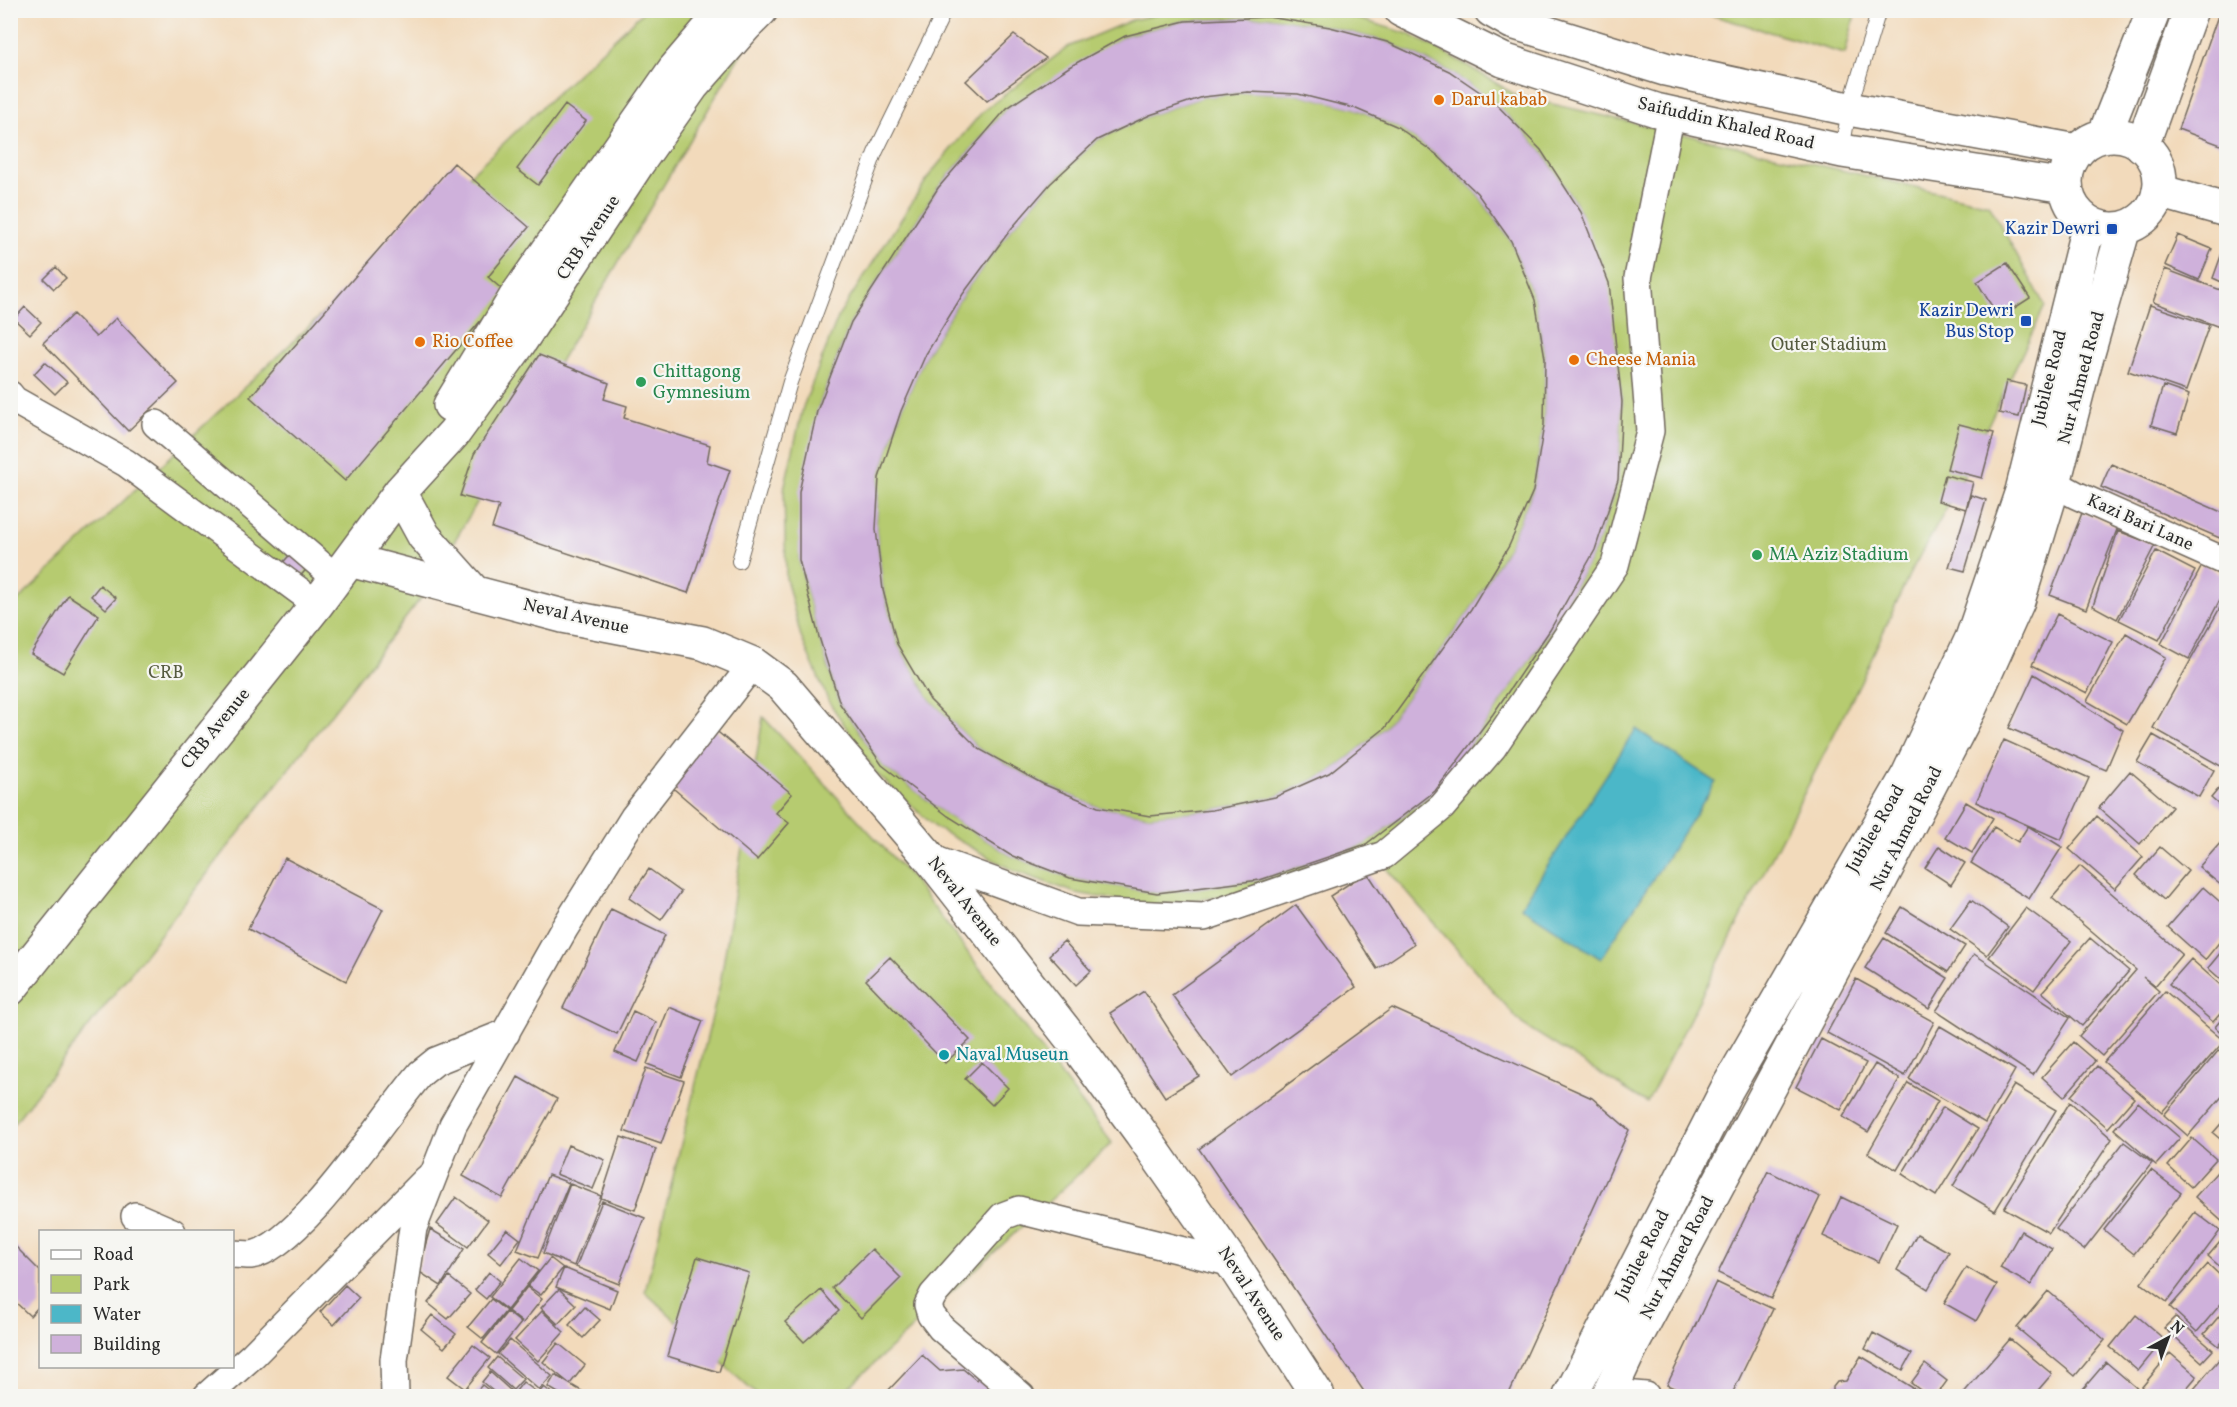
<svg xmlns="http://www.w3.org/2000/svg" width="2237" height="1407" font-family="Vollkorn,serif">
	<rect width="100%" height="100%" fill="#f6f6f2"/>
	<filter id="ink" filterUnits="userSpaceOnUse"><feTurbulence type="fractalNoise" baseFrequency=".0167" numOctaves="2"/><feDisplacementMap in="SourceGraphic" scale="12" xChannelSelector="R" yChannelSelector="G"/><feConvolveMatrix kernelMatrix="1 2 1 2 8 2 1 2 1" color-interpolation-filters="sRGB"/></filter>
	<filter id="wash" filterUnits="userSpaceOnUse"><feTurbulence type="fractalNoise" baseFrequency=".008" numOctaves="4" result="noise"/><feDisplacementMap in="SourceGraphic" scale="24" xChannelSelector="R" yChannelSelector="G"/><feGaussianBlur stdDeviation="1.35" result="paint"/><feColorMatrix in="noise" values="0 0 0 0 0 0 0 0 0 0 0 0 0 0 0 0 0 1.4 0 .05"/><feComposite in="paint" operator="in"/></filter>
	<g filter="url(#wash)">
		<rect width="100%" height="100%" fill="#f2dabb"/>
		<path fill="#b6cb6f" stroke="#707b4d" stroke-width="1.5" fill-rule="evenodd" d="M1329,10L1409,34L1465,64L1517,96L1989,204L2045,306L1956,492L1909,575L1862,679L1647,1103L1522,1024L1370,850L1269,890L1153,906L1076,893L1014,871L936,828L877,774L829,702L801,637L786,578L784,489L803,407L839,315L931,173L983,111L1068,47L1132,20L1173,11ZM1268,17L1330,27L1387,42L1449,71L1493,101L1541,150L1581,212L1614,346L1622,402L1618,480L1595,550L1550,630L1493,714L1435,791L1366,844L1260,880L1157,893L1070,878L1010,855L948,816L882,765L840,704L819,637L799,560L817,411L851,322L938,188L1007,108L1125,36L1185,21Z
			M644,11H766L421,598L11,1127V607Z
			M1697,11L1856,10V11L1845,54Z
			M1248,92L1298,94L1354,108L1396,126L1436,154L1477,193L1511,241L1535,300L1545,358L1544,425L1533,491L1509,546L1471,609L1385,728L1329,773L1275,797L1212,810L1150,816L1098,807L1043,784L979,749L930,700L897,644L883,590L876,529L879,478L901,411L926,354L963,294L1011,229L1050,184L1097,140L1150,115L1203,97Z
			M763,717L910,876L1112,1143L839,1396H758L645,1292L720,984Z"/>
		<path fill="#4cb7c8" stroke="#3c717a" stroke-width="1.5" d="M1636,729L1716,782L1601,959L1521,907Z"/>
		<g id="blocks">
			<path fill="#cfb1db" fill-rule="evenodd" d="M2220,10H2226V147L2178,129Z
				M1268,17L1330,27L1387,42L1449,71L1493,101L1541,150L1581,212L1609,283L1622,402L1618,480L1595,550L1550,630L1493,714L1435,791L1366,844L1260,880L1157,893L1070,878L1010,855L948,816L882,765L840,704L819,637L799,560V492L817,411L851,322L938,188L1007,108L1069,67L1125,36L1185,21ZM1248,92L1298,94L1354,108L1396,126L1436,154L1477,193L1511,241L1535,300L1545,358L1544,425L1533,491L1509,546L1471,609L1385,728L1329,773L1275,797L1212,810L1150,816L1098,807L1043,784L979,749L930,700L897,644L883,590L876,529L879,478L901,411L926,354L963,294L1011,229L1050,184L1097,140L1150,115L1203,97Z
				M1014,35L1046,58L987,101L966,81Z
				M565,105L586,121L538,185L517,169Z
				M454,163L529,227L488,277L505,292L345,481L250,397Z
				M2178,235L2212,249L2199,280L2165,265Z
				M2222,253L2226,255V284L2213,278Z
				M2007,263L2030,298L1999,318L1977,282Z
				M56,267L66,278L54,289L44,279Z
				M2165,269L2226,292V316L2222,328L2153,302Z
				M2150,305L2209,325L2186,391L2128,371Z
				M25,307L41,322L30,334L14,319Z
				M73,314L96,337L116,318L178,383L128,431L43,343Z
				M539,355L609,383L604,399L627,406L624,418L710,445L707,462L730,470L688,593L492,528L499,506L460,496L474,454Z
				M45,362L67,382L55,394L34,374Z
				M2006,381L2026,385L2019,417L1999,413Z
				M2163,386L2189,395L2177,433L2151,425Z
				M1959,424L1994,433L1982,478L1947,469Z
				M2111,464L2226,514V529L2222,539L2101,487Z
				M1945,475L1973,482L1966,509L1938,501Z
				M1971,495L1986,500L1965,571L1949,567Z
				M2082,513L2118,527L2086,609L2050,595Z
				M2118,531L2155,545L2117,619L2093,606Z
				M294,550L311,564L296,581L279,567Z
				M2156,551L2195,571L2159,640L2119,620Z
				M2203,564L2226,577V588L2189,659L2161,644Z
				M100,585L116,598L106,609L91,596Z
				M68,595L99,615L63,673L31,654Z
				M2226,597V769L2153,728Z
				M2057,614L2113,642L2087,693L2032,665Z
				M2126,633L2166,657L2127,724L2087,701Z
				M2034,674L2123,730L2106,770L2009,728Z
				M713,728L792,794L776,813L789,823L757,860L667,783Z
				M2153,735L2214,770L2199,797L2137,762Z
				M2004,740L2089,778L2061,840L1976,802Z
				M2130,771L2172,807L2140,844L2099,808Z
				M2226,780V811L2211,798Z
				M1966,802L1993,818L1972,853L1945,837Z
				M2097,816L2143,857L2115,889L2069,849Z
				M2028,826L2062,847L2029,899L1971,863L1994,827L2018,842Z
				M2222,841L2226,844V883L2223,887L2199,867Z
				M1939,846L1965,863L1951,885L1925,868Z
				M2160,847L2188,871L2164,900L2136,875Z
				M285,858L383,909L346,981L248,929Z
				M2080,866L2182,954L2155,986L2143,977L2159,991L2102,1056L2079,1036L2136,970L2052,898Z
				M649,869L681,892L661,920L629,898Z
				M1367,872L1414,944L1377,969L1330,896Z
				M2203,887L2226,907V934L2205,960L2168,927Z
				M1971,900L2008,927L1987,955L1950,929Z
				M1296,905L1356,987L1232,1077L1172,995Z
				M1902,907L1965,946L1948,972L1886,933Z
				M2026,908L2071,941L2034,990L1989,957Z
				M611,909L665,935L617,1034L563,1008Z
				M1884,938L1948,978L1929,1009L1865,968Z
				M2090,938L2129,971L2082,1026L2042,992Z
				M1064,941L1091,971L1076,985L1049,955Z
				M2226,946V984L2208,968Z
				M1974,954L2070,1018L2033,1075L1936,1011Z
				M890,957L970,1040L945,1063L866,980Z
				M2191,959L2226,990V1007L2213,1022L2169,984Z
				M1856,979L1934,1022L1905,1076L1827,1033Z
				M1144,991L1199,1076L1165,1097L1110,1013Z
				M2165,991L2224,1041L2162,1112L2104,1062Z
				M669,1007L703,1021L681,1077L647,1064Z
				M1392,1008L1592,1098L1629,1130L1508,1396H1367L1199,1149Z
				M633,1011L656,1022L638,1062L615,1052Z
				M2226,1014V1037L2215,1027Z
				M1940,1026L2015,1070L1985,1123L1909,1079Z
				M1821,1039L1866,1063L1841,1110L1796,1087Z
				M2073,1042L2095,1061L2064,1097L2042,1077Z
				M2219,1050L2226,1056V1092L2188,1136L2164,1115Z
				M982,1062L1008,1088L992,1105L965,1079Z
				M1875,1064L1900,1079L1868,1132L1843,1117Z
				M2097,1066L2134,1098L2108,1128L2071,1096Z
				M646,1068L684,1081L661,1144L624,1131Z
				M518,1077L557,1099L502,1198L463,1176Z
				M1908,1083L1938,1101L1897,1170L1868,1153Z
				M2014,1085L2056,1110L1995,1211L1953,1186Z
				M2070,1102L2112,1139L2049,1233L2004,1208Z
				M2138,1102L2180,1138L2156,1165L2114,1129Z
				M1943,1107L1978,1129L1936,1196L1902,1174Z
				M2226,1118V1144L2213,1133Z
				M621,1137L656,1149L635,1210L601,1198Z
				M2192,1138L2216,1159L2191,1187L2168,1166Z
				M2124,1142L2152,1163L2084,1250L2056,1229Z
				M568,1145L605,1160L593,1189L556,1174Z
				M2224,1164L2226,1166V1225L2195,1197Z
				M2151,1170L2181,1193L2134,1254L2104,1230Z
				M1768,1171L1820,1197L1771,1298L1718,1273Z
				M548,1175L569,1183L538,1258L517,1250Z
				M570,1184L601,1196L574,1266L543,1253Z
				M456,1197L488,1220L468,1247L437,1224Z
				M1841,1197L1897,1224L1879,1262L1823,1236Z
				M602,1201L645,1218L619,1284L576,1267Z
				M2195,1212L2220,1231L2167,1302L2141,1283Z
				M430,1229L464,1249L441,1286L418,1271Z
				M507,1229L520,1239L501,1264L488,1253Z
				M2021,1231L2052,1249L2031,1285L2000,1268Z
				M1917,1234L1949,1252L1928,1289L1897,1270Z
				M2226,1235V1272L2208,1256Z
				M13,1244L40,1271V1305L30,1316L10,1297V1246Z
				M872,1249L901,1278L861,1318L832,1288Z
				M697,1257L749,1273L719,1372L667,1356Z
				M521,1258L538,1271L507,1310L490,1297Z
				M550,1258L563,1268L541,1295L528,1286Z
				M2208,1264L2226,1281V1298L2197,1332L2170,1307Z
				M1966,1267L1997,1285L1976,1321L1944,1303Z
				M564,1268L617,1290L610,1309L556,1287Z
				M489,1272L500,1281L486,1299L475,1290Z
				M449,1277L470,1294L448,1319L428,1303Z
				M1716,1282L1773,1309L1731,1396H1692L1667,1385Z
				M345,1285L359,1298L334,1325L320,1312Z
				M527,1287L542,1299L523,1323L508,1311Z
				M559,1289L576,1305L558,1324L541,1308Z
				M821,1290L839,1311L804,1342L785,1322Z
				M2048,1291L2105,1340L2075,1376L2017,1328Z
				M491,1299L506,1311L483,1339L468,1327Z
				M585,1307L600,1320L583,1338L569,1325Z
				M2226,1308V1337L2219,1346L2204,1334Z
				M542,1311L564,1332L538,1361L515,1340Z
				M507,1312L521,1323L496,1354L482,1343Z
				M432,1315L456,1334L444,1348L421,1329Z
				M2136,1315L2164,1339L2138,1371L2110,1347Z
				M2175,1317L2213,1350L2202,1362L2164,1328Z
				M1873,1333L1912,1354L1903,1370L1865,1349Z
				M2010,1339L2052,1374L2033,1396H1961Z
				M510,1340L552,1376L539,1390L498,1354Z
				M558,1343L585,1365L570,1384L543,1362Z
				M473,1345L490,1358L465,1389L448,1376Z
				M2226,1351V1396H2188Z
				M2170,1353L2197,1376L2180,1396H2153L2142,1387Z
				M922,1355L940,1371L963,1369L976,1380L986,1368L999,1379L989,1391L995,1396H883Z
				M1861,1356L1926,1396H1833V1387L1837,1382L1846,1381Z
				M497,1357L523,1379L513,1390L488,1368Z
				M2106,1362L2146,1396H2077Z
				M1925,1364L1947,1381L1936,1396H1928L1911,1383Z
				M490,1372L511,1391L506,1396H499L482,1382Z
				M555,1375L573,1386L590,1396H563L548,1387Z
				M523,1382L535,1391L531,1396H512Z
				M482,1385L496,1396H477L474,1394Z
				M544,1387L554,1395L552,1396H536Z"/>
		</g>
	</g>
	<g filter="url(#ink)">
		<use href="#blocks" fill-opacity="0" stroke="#71685d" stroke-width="1.5"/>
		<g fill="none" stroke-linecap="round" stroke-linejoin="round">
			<g stroke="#71685d" stroke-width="16">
				<path id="lane" d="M1842,151L1849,109L1879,10
					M739,561L790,382L875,153L945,10"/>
			</g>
			<g stroke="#71685d" stroke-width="30">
				<path id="street" d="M10,395L14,400L126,463L317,604
					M156,424L329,572
					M2054,483L2076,495L2226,562
					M930,858L1078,912L1204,917L1384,855L1442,807L1493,747L1615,565L1650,431L1638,278L1671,113
					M135,1216L172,1232
					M232,1254C238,1254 245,1255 251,1255C301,1247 385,1114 421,1073L436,1061L506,1033
					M1610,1393L1646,1396
					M207,1396L253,1355L427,1179
					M395,1396L394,1360L413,1228L453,1125L564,929L634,817L753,664
					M1021,1396L941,1328L931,1315L928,1305L933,1295L1003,1216L1019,1210L1232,1263"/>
			</g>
			<g stroke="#71685d" stroke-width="36">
				<path id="secondary" d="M1401,10L1503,60L1656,110L1842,151L2066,186
					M1491,10L1512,22L1665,69L1849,109L2077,151
					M2159,191L2226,210
					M450,405L515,298L674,70L725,10
					M400,492L424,536L474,592
					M350,560L563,616L703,643L753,664L783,686L930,858L1074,1042L1141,1133L1232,1263L1318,1396
					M10,989L317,604L400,492L454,433L518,345L638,163L693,85L745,26L761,10"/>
			</g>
			<g stroke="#71685d" stroke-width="36">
				<path id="primary" d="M2066 182a47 47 0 1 1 94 0a47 47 0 1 1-94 0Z
					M2104,136L2154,10
					M2142,146L2191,10
					M1570,1396L1727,1089L1908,775L1972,638L2022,491L2089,223
					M1608,1396L1630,1349L1869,902L1970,708L2018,601L2054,483L2082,374L2124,228"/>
			</g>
			<use href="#lane" stroke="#fff" stroke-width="14"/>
			<use href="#street" stroke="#fff" stroke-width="27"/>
			<use href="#secondary" stroke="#fff" stroke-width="33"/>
			<use href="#primary" stroke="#fff" stroke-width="33"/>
		</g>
	</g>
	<g fill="#e8710a" stroke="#f6f6f2" stroke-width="2">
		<circle cx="1439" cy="100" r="6"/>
		<circle cx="420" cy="342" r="6"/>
		<circle cx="1574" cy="360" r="6"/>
	</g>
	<g fill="#1a4fb4" stroke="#f6f6f2" stroke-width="2">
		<rect x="2106" y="223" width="12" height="12" rx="3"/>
		<rect x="2020" y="315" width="12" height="12" rx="3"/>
	</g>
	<g fill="#2e9e5b" stroke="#f6f6f2" stroke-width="2">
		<circle cx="641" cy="382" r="6"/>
		<circle cx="1757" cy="555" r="6"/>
	</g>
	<circle fill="#0f9aa8" stroke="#f6f6f2" stroke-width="2" cx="944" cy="1055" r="6"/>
	<g text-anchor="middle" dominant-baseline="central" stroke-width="4.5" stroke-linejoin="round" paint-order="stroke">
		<g font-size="18" fill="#c56008" stroke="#f6f6f2" text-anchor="start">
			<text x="1451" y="100">Darul kabab</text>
			<text x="432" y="342">Rio Coffee</text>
			<text x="1586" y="360">Cheese Mania</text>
		</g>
		<g font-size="18" fill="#2b2b2b" stroke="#f6f6f2">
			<text transform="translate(1726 124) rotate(13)">Saifuddin Khaled Road</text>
			<text transform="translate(589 238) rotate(-56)">CRB Avenue</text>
			<text transform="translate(2050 378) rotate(-76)">Jubilee Road</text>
			<text transform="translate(2082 378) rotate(-75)">Nur Ahmed Road</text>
			<text transform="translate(2140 523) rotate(24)">Kazi Bari Lane</text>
			<text transform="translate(576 617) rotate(13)">Neval Avenue</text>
			<text transform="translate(216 729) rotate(-51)">CRB Avenue</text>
			<text transform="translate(1876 829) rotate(-60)">Jubilee Road</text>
			<text transform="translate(1907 829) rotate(-63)">Nur Ahmed Road</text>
			<text transform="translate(964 902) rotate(52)">Neval Avenue</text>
			<text transform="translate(1643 1255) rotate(-63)">Jubilee Road</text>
			<text transform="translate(1678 1258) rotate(-62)">Nur Ahmed Road</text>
			<text transform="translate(1251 1294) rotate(57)">Neval Avenue</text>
		</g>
		<g font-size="18" fill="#164399" stroke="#f6f6f2" text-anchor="end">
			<text x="2100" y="229">Kazir Dewri</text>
			<text x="2014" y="311">Kazir Dewri<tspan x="2014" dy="21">Bus Stop</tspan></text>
		</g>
		<g font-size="18" fill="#555b3f" stroke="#f6f6f2">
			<text x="1829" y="345">Outer Stadium</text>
			<text x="166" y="673">CRB</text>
		</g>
		<g font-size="18" fill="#27864d" stroke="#f6f6f2" text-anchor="start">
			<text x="653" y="372">Chittagong<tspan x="653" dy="21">Gymnesium</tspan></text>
			<text x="1769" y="555">MA Aziz Stadium</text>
		</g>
		<g font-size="18" fill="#0d838f" stroke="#f6f6f2" text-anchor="start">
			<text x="956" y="1055">Naval Museun</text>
		</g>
	</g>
	<rect width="2237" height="1407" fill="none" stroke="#f6f6f2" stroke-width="36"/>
	<rect x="39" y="1230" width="195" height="138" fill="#f6f6f2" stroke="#a5a5a2" stroke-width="1.5"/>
	<rect x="51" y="1250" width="30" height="9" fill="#ffffff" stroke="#a5a5a2" stroke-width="1.5"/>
	<text x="93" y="1260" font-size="18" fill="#2b2b2b">Road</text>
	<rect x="51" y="1275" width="30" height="18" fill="#b6cb6f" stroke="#a5a5a2" stroke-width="1.5"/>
	<text x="93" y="1290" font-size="18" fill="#2b2b2b">Park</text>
	<rect x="51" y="1305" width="30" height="18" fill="#4cb7c8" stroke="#a5a5a2" stroke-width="1.5"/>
	<text x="93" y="1320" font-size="18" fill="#2b2b2b">Water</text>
	<rect x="51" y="1335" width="30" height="18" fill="#cfb1db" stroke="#a5a5a2" stroke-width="1.5"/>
	<text x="93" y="1350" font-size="18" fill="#2b2b2b">Building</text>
	<g transform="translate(2168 1338) rotate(41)" stroke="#f6f6f2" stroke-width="4.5" paint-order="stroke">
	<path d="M0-4.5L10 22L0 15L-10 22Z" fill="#2b2b2b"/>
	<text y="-9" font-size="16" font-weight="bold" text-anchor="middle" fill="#2b2b2b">N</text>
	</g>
</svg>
